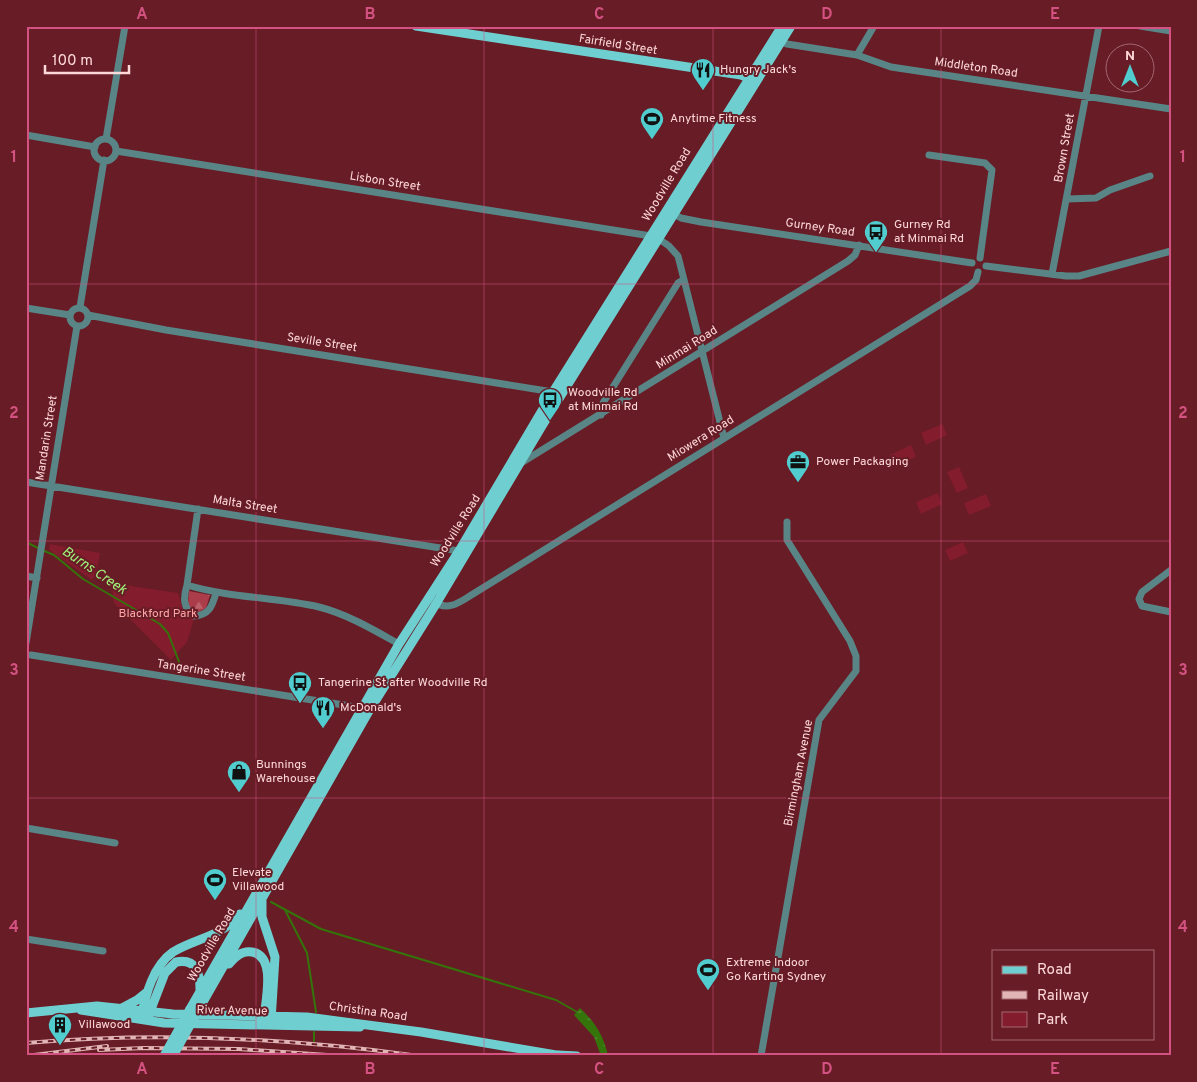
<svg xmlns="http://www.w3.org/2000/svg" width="1197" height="1082" font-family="Overpass,sans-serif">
	<defs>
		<pattern id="forest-firs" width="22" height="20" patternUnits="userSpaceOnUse" patternTransform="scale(1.25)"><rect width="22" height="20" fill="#ab3c49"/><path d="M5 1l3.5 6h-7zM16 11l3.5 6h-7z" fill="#bc616b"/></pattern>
		<pattern id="water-ripples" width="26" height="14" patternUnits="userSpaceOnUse" patternTransform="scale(1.25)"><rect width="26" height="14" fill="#34740a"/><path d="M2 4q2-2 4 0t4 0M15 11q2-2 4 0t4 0" fill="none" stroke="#5d8e39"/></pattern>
	</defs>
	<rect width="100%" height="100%" fill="#671c26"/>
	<path fill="url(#forest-firs)" d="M189,591L210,595L206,608L199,612L192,610L188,605Z"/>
	<path fill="#831c2d" d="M942,424L947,435L926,445L921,433Z
		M911,445L916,457L895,466L890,455Z
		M959,467L968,488L957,493L947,472Z
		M938,493L942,504L921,514L916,502Z
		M986,494L991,506L969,515L964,503Z
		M963,542L968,553L950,561L945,550Z
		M50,544L100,553L96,575L92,580L49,550Z
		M111,583L178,593L184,612L194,619L187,642L171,660L114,603Z"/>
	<path fill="url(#water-ripples)" d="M580,1008C595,1022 604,1036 608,1056H601L594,1037L574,1015Z"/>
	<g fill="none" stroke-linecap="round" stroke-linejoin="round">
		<path stroke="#34740a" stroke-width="2" d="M26,542L38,548
			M42,550L54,555L83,579L160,624L168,633L181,667
			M271,902L321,929L556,1000L577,1012
			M285,910L307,953L316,1012
			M314,1041V1032"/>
		<path stroke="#598586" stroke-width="7" d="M1140,26L1171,31
			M781,41L787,44L857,55L891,67L1171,109
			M857,55L874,26
			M26,135L95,147
			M106,139L125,26
			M94 150a11 11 0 1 1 22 0a11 11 0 1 1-22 0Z
			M116,151L651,236
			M929,155L985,163L992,170L980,258
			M1067,199L1096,198L1110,190L1150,176
			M670,212L681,218L701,222L972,263
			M659,239L669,246L678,256L724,438
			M986,266L1066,276H1079L1171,251
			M1052,274L1099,26
			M80,307L104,160
			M70 317a9 9 0 1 1 18 0a9 9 0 1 1-18 0Z
			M26,308L70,315
			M88,315L166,330L553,392
			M601,415L603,403L678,283L683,280
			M521,463L848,261L855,255L859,245
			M26,482L459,551
			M198,509L187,585C230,598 275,597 319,607C347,614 374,630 399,644
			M1171,570L1142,592L1139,599L1142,606L1171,612
			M26,576L37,578
			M187,585C183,598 183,608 194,616C209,615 212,607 216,593
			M432,600C447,613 460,602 473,594L970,286L976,280L978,272
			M26,643L77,326
			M31,655L350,706L365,712
			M26,828L115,843
			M26,939L103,951
			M761,1056L819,720L856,671V656L850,641L787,540V522"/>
		<path stroke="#6fcfd0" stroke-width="9" d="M416,26L741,75L751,79
			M262,901V917L275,957L271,1021
			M229,964C235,957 242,950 252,952C277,956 265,1002 264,1019
			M122,1008L137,1000L147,992
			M190,1009L399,644L459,551L553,392L782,26
			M199,1009L369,711L436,604L542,426L791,26
			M81,1010L164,1023L360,1027
			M26,1013L97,1006L173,1014L307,1017L421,1032L562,1056
			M141,1017C146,994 153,966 173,952C196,938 222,937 240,914
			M148,1017L165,973L176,962C197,958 200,974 200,990
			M558,1055L577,1056"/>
		<g stroke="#e1b4b6" stroke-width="4">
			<path id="rail" d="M26,1043C155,1032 291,1038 419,1056
				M99,1050L144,1048L239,1049L342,1056
				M26,1056L107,1046"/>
		</g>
		<use href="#rail" stroke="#671c26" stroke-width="2" stroke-dasharray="5.5" stroke-linecap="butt"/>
		<path stroke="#6fcfd0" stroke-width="9" d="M164,1056L190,1009
			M173,1056L199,1009"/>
	</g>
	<path fill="none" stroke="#d45281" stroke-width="1" stroke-opacity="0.55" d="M256,26V1056M484,26V1056M713,26V1056M941,26V1056M26,284H1171M26,541H1171M26,798H1171"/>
	<defs>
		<g id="restaurant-pin" transform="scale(1.25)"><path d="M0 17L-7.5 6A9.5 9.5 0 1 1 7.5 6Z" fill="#52cdcf" stroke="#671c26"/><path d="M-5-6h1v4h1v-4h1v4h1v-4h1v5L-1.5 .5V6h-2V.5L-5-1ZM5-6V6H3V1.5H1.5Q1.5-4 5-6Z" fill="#111"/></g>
		<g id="stadium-pin" transform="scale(1.25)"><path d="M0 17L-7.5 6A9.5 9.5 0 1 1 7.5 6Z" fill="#52cdcf" stroke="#671c26"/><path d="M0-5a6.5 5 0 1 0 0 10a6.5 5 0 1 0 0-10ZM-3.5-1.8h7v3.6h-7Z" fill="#111"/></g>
		<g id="bus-pin" transform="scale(1.25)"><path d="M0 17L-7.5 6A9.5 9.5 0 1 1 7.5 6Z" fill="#52cdcf" stroke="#671c26"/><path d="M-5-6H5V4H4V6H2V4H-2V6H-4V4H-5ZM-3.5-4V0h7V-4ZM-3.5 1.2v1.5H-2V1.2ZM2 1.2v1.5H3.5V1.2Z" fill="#111"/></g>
		<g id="office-pin" transform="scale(1.25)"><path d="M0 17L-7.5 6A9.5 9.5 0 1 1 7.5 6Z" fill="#52cdcf" stroke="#671c26"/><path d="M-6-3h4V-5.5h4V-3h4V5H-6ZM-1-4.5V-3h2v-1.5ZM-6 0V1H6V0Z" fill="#111"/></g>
		<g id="shop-pin" transform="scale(1.25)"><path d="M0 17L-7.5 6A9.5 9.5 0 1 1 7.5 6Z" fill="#52cdcf" stroke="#671c26"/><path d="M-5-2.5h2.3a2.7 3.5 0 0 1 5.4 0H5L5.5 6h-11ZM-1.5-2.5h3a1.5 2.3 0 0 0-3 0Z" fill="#111"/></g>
		<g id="building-pin" transform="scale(1.25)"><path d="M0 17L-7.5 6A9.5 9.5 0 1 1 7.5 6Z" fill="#52cdcf" stroke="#671c26"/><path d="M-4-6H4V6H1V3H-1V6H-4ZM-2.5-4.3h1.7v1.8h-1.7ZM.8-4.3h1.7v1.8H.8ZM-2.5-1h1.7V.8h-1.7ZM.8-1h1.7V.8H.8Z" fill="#111"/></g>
	</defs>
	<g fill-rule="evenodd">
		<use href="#restaurant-pin" x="703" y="70"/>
		<use href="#stadium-pin" x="652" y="119"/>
		<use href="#bus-pin" x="876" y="232"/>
		<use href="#bus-pin" x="550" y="400"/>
		<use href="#office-pin" x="798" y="462"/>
		<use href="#bus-pin" x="300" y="683"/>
		<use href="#restaurant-pin" x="323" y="708"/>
		<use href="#shop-pin" x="239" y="772"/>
		<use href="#stadium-pin" x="215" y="880"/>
		<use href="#stadium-pin" x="708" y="970"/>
		<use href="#building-pin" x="60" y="1025"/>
	</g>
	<g text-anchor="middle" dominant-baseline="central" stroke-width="4" stroke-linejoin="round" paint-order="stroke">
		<g font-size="12" fill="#ffd9d9" stroke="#671c26">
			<text transform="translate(618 45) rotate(9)">Fairfield Street</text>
			<text transform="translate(976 68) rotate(8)">Middleton Road</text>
			<text transform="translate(1065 148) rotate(-80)">Brown Street</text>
			<text transform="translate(385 182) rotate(9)">Lisbon Street</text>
			<text transform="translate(667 185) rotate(-59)">Woodville Road</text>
			<text transform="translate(820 228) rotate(8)">Gurney Road</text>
			<text transform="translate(322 343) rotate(9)">Seville Street</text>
			<text transform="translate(687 348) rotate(-32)">Minmai Road</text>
			<text transform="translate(47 438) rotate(-81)">Mandarin Street</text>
			<text transform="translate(701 439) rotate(-32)">Miowera Road</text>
			<text transform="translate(245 505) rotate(9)">Malta Street</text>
			<text transform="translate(456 531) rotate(-58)">Woodville Road</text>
			<text transform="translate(201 671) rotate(9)">Tangerine Street</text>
			<text transform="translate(799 773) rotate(-79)">Birmingham Avenue</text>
			<text transform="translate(212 945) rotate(-60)">Woodville Road</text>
			<text transform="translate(232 1011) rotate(1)">River Avenue</text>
			<text transform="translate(368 1012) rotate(8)">Christina Road</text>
		</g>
		<g font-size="12" fill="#ffd9d9" stroke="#671c26" text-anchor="start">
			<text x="720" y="70">Hungry Jack's</text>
			<text x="670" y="119">Anytime Fitness</text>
			<text x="894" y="225">Gurney Rd<tspan x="894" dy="14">at Minmai Rd</tspan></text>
			<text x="568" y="393">Woodville Rd<tspan x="568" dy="14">at Minmai Rd</tspan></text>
			<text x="816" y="462">Power Packaging</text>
			<text x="318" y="683">Tangerine St after Woodville Rd</text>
			<text x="340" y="708">McDonald's</text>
			<text x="256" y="765">Bunnings<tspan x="256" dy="14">Warehouse</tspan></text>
			<text x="232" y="873">Elevate<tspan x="232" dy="14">Villawood</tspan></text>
			<text x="726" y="963">Extreme Indoor<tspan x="726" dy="14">Go Karting Sydney</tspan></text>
			<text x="78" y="1025">Villawood</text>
		</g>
		<g font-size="12" fill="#ffa6a9" stroke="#671c26">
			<text x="158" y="614">Blackford Park</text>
		</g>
		<g font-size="14" font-style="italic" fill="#a0f47b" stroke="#671c26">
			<text transform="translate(94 571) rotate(34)">Burns Creek</text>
		</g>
	</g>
	<rect width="1197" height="1082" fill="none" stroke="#671c26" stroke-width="55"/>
	<rect x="992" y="950" width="162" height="90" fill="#671c26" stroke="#a4686e"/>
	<rect x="1002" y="966" width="25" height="8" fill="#6fcfd0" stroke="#a4686e"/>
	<text x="1037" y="974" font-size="15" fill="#ffd9d9">Road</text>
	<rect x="1002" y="991" width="25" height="8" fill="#e1b4b6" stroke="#a4686e"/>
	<text x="1037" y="1000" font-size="15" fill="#ffd9d9">Railway</text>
	<rect x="1002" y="1012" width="25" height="15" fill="#831c2d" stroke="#a4686e"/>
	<text x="1037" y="1024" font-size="15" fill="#ffd9d9">Park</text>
	<g transform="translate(1130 68)"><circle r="24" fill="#671c26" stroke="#a4686e"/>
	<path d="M0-4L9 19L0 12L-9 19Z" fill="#52cdcf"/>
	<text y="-8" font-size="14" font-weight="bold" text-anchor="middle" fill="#ffd9d9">N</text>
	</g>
	<path d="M45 65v8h84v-8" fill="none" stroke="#ffd9d9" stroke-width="2.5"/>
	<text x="52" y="65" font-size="15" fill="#ffd9d9" stroke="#671c26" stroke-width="4" paint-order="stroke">100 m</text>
	<rect x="28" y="28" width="1142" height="1026" fill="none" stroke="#d45281" stroke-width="2"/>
	<g font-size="16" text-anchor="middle" font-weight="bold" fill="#d45281">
		<text x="142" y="19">A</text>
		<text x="370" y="19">B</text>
		<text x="599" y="19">C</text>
		<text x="827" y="19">D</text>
		<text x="1055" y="19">E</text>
		<text x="14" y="162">1</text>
		<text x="1183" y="162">1</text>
		<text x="14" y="418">2</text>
		<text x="1183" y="418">2</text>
		<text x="14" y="675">3</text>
		<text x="1183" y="675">3</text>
		<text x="14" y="932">4</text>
		<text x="1183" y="932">4</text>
		<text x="142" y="1074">A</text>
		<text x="370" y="1074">B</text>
		<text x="599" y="1074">C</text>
		<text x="827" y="1074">D</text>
		<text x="1055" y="1074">E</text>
	</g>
</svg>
